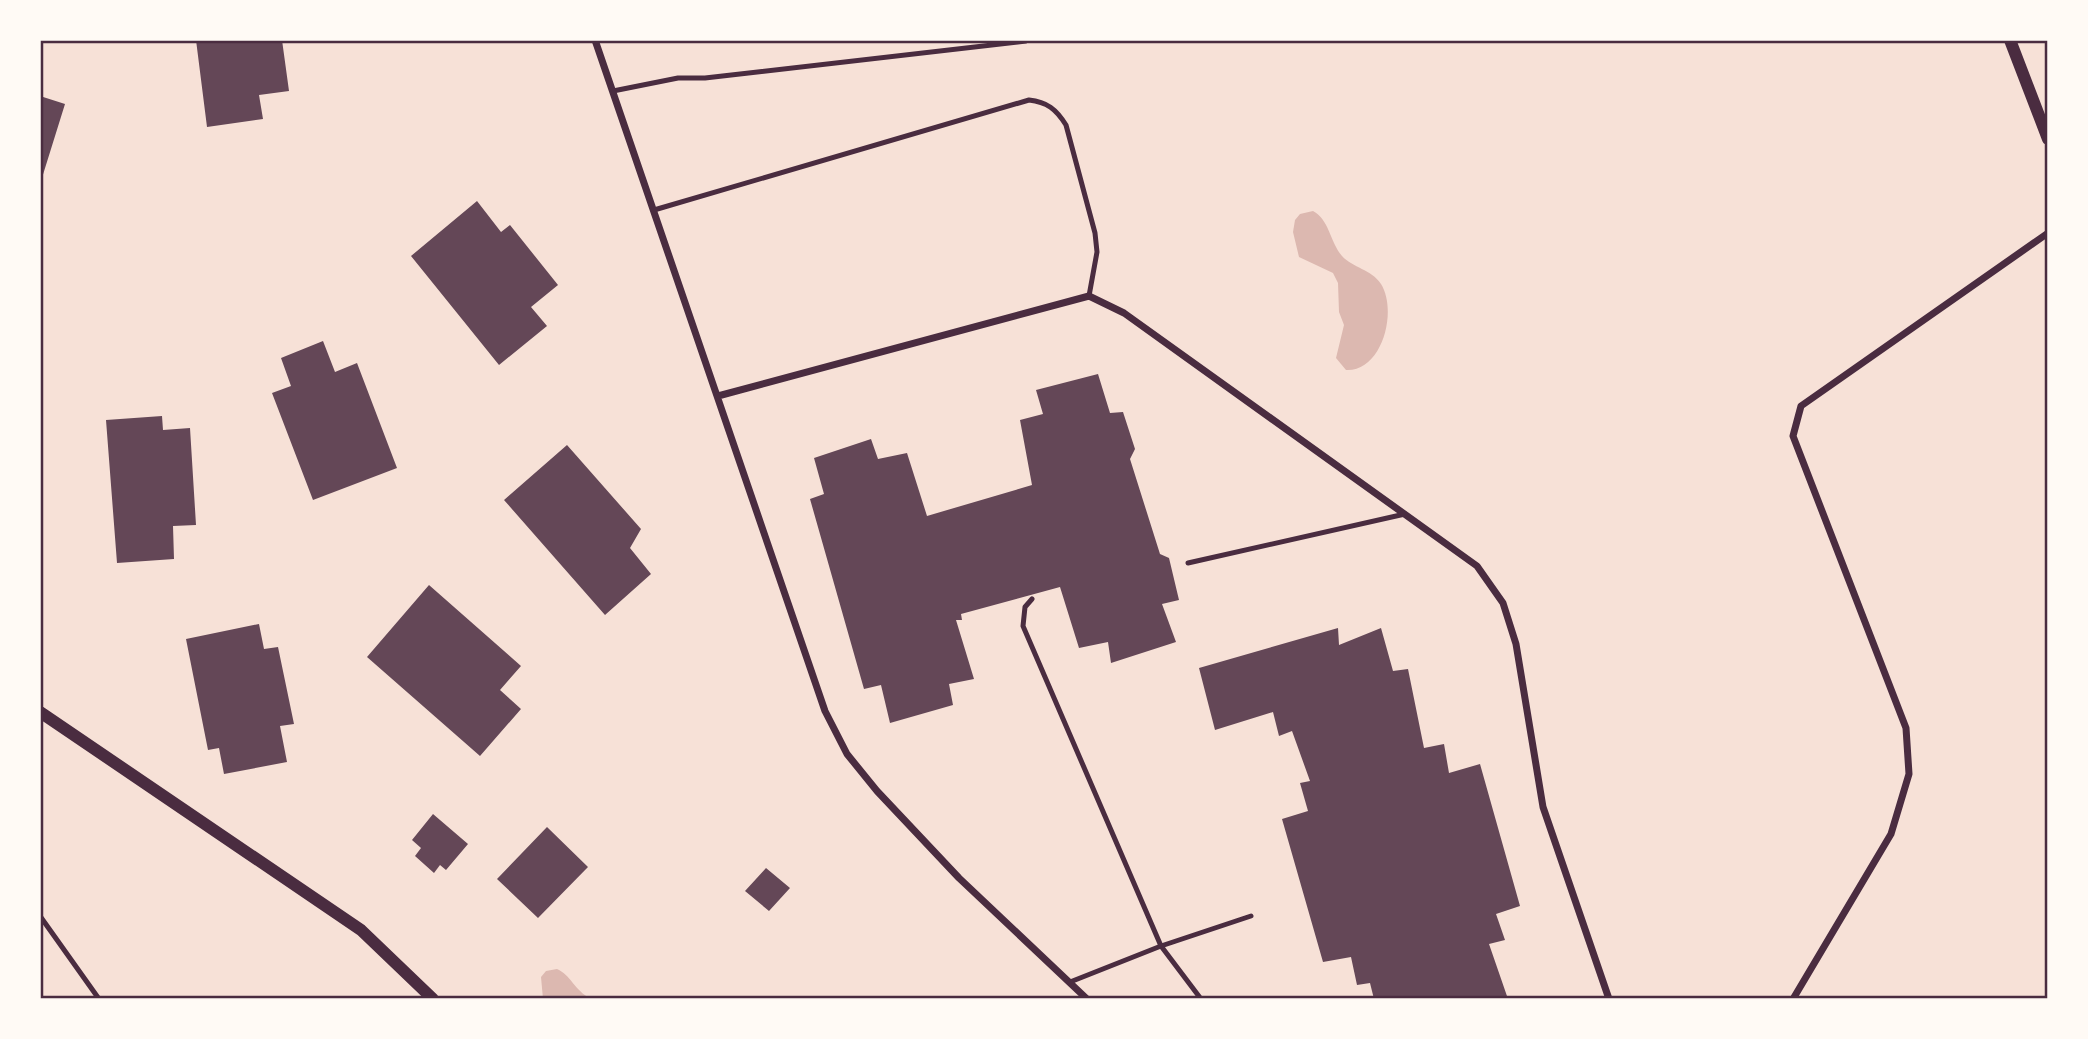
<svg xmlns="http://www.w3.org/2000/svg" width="2088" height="1039" font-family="'PT Serif',serif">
	<rect width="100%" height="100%" fill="#f7e1d7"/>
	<path fill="#dcb8b0" d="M1313,211C1329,219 1330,242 1342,256C1353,268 1371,269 1381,284C1398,311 1382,372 1346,370L1336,358L1344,325L1339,312L1338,283L1333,273L1299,257L1293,232L1295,220L1300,214Z
		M557,969C571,975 574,990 591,999H543L541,977L546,971Z"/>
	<path fill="#644757" d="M196,40H282L289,91L259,95L263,119L207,127Z
		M40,96L65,104L41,181H40Z
		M477,201L501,232L510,225L558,285L531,307L547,326L499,365L411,256Z
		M323,341L335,372L357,363L397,468L313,500L272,393L291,386L281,358Z
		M1098,374L1110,413L1123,412L1135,449L1130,459L1160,554L1169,558L1179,600L1162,604L1176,642L1111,663L1108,642L1079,648L1060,587L961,614L962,620H956L974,679L949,684L953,705L890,723L881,685L864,689L810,499L824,494L814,458L871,439L878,459L907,453L927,516L1032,485L1020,420L1043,414L1036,390Z
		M162,416L163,430L190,428L196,525L173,526L174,559L117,563L106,420Z
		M567,445L641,529L630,548L651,574L605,615L504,500Z
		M429,585L521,666L500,690L521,709L480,756L367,657Z
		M259,624L264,649L278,647L294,724L280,726L287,762L224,774L219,748L208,750L186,639Z
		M1338,628L1339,645L1381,628L1393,671L1408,669L1424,748L1444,744L1449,773L1480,764L1520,906L1496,914L1505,940L1489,944L1508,999H1374L1370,983L1357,985L1351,957L1323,962L1282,819L1308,811L1300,783L1310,781L1292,731L1279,736L1273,712L1215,730L1199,668Z
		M433,814L468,844L446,870L440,865L434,873L415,856L421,848L412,840Z
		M547,827L588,867L538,918L497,879Z
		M766,868L790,888L769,911L745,891Z"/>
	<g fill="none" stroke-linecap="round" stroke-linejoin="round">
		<path stroke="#4a2c40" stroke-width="5" d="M613,91L678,78H705L1026,41
			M654,210L1029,100C1047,102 1056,109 1066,125L1095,233L1097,252L1089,296
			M1188,563L1405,514
			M1032,599L1025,607L1023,626L1161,946L1201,999
			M40,916L99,999
			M1070,982L1161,946L1251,916"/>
		<path stroke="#4a2c40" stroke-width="7" d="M595,40L825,711L847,754L877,791L959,878L1087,999
			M718,396L1089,296L1124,313L1477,566L1503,603L1516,644L1543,807L1609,999
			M1793,999L1891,834L1909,774L1906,728L1793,436L1801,406L2048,233"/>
		<path stroke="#4a2c40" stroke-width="12" d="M2010,40L2048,139
			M40,712L361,930L433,999"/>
	</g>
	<rect width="2088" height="1039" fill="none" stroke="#fffaf5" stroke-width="84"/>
	<rect x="42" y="42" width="2004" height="955" fill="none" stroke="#4a2c40" stroke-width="2.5"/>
</svg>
